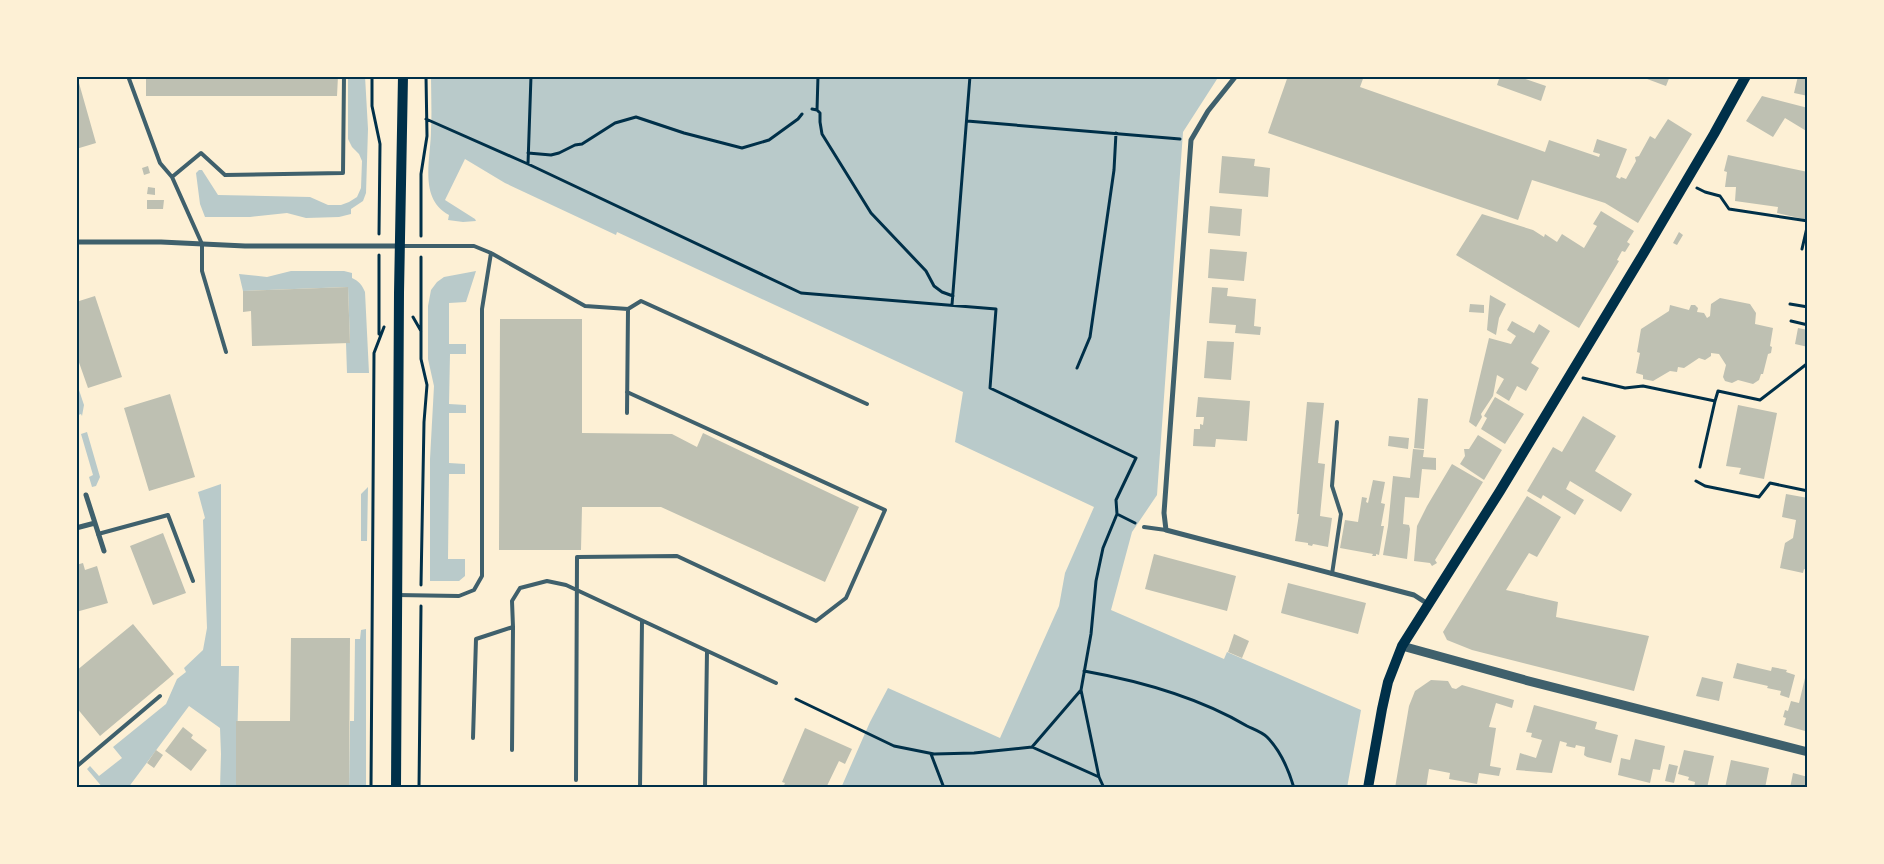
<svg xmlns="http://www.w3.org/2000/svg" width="1884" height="864" font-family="Signika,sans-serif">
	<rect width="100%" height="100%" fill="#fdf0d5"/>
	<path fill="#b9caca" d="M348,76H365L368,129L366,193L363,201L351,209V214L339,217L306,218L287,213L250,217H205L200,204L196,173L199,170H202L218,195L310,197L328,205H341L349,202L357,197L361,188L362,161L359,154L352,147L348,139Z
		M431,76H1219L1183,132L1157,495L1132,532L1111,610L1224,659L1227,652L1361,710L1347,788H841L870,722L888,688L1000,738L1059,606L1065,573L1094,507L955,442L963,392L617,232L616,235L505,183L465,159L445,200L475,219L476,221L463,222L448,220L449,215C418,199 431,158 431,130C432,112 431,94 431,76Z
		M291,271H344L352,273V278C359,281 362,285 365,292L369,373H347L346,343H350L348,287L243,291L239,274L267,277Z
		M476,271L466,302L449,303V344H466V354H450L449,404L466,405V413H449V463L465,464V474H449L448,559H465V576L459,581H430V459L434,386L428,359V306L431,290L437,282L444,277Z
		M76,381L84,405L82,416L81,414L76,416Z
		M87,432L100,477L96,486L92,487L89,477L93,475L81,434Z
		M221,484V666H239L236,788H220L221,754L220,728L189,706L128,788H103L87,769L90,766L99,776L122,758L113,747L166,704L177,679L186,672L184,668L203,650L207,628L203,520L205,518L198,492Z
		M368,487L367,541H361V494Z
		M366,629V788H349L350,721H354L355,639H360L361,630Z"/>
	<path fill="#bec0b2" d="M77,76L96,143L76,149V77Z
		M146,76H338L337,96H146Z
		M1288,76H1364L1360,87L1545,152L1549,140L1599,157L1600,154L1593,152L1597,139L1627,149L1616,177L1620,179L1621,177L1626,179L1636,161L1635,157L1639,156L1650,136L1655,139L1668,119L1692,134L1638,223L1605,203L1532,180L1518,220L1268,133Z
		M1500,76H1517L1546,86L1541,101L1497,85Z
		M1639,76H1670L1666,86Z
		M1798,76H1808V96L1794,93Z
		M1762,96L1808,108V132L1785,118L1773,137L1746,121Z
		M1728,155L1808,172V220L1777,213L1778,207L1735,201L1736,187H1725L1727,172L1724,171Z
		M1222,156L1255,159L1254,166L1270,168L1268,197L1219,193Z
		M148,166L150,173L144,175L142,168Z
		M148,187L155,188V195L147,194Z
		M147,200H164L163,209H147Z
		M1210,206L1242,209L1240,236L1208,233Z
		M1601,211L1634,231L1627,242L1630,244L1625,252L1622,251L1617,260L1619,261L1579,328L1456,255L1482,214L1533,230L1544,237L1545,234L1557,242L1562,234L1584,248L1597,226L1593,224Z
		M1679,232L1683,235L1677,245L1673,243Z
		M1210,249L1247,252L1244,281L1208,278Z
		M348,287L350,343L252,346L251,311L243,312V291Z
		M1212,287L1228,288L1227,296L1256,299L1254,326L1261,327L1260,335L1235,333L1236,325L1209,323Z
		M1490,295L1506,304L1499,318L1496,335L1487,330Z
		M95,296L122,377L88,388L76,354V302Z
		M1720,298L1750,304L1756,313L1755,324L1773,328L1770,346L1772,347L1771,353L1768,354L1763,374H1761L1759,380L1753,384L1738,380L1732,383L1725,381L1723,377L1726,365L1719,354L1711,353V356L1705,360L1699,358L1684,368L1678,367L1677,372L1670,371L1653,381L1643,379V375L1636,373L1640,353L1637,352L1641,329L1669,311L1670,305L1689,310L1691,305H1695L1698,308L1697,312L1704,313L1707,318L1710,316L1711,304Z
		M1470,304L1484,305V313L1469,312Z
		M500,319H582V433L672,434L697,447L703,433L859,507L825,582L661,507H582L581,550H499Z
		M1512,321L1534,333L1539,324L1550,331L1531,363L1539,368L1526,391L1517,386L1509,401L1496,393L1504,379L1497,375L1493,396L1481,414L1482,417L1476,427L1469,422L1489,338L1511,344L1516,336L1507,330Z
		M1798,328L1808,330V347L1795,344Z
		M1207,341L1234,342L1231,380L1204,378Z
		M170,394L195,477L149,491L124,408Z
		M1198,397L1250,401L1247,441L1216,439L1215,447L1193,446L1194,429H1200V424L1203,425L1204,417H1196Z
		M1495,397L1524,414L1505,444L1481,429L1487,418L1484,416Z
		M1418,398L1428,399L1424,449L1414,448Z
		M1307,402L1324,403L1318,463L1325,464L1320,516L1332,518L1328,547L1313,544L1312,546L1308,545V543L1295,541L1299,514H1297Z
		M1738,405L1777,413L1764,479L1739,474L1741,468L1726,466Z
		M1583,416L1616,436L1595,471L1632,494L1621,512L1570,481L1566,489L1584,500L1575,515L1543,495L1541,499L1527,491L1553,447L1562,452Z
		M1478,435L1502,450L1484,480L1460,464L1465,456L1464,449H1469Z
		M1389,436L1409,438L1408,449L1388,446Z
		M1413,449L1424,450L1423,457L1436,458V470L1422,469L1419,498L1405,497L1403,524L1409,525L1410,529L1407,559L1383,555L1388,526L1393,476L1410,478Z
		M1452,464L1483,482L1435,560L1437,563L1432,566L1430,563L1414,561L1417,526L1427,506Z
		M1373,480L1385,482L1381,503L1385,504L1381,526H1384L1379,555L1376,554V556H1372L1373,554L1340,548L1345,520L1358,522L1362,497L1367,498L1366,502L1368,503Z
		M1786,494L1808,498V570L1804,569L1803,573L1780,568L1785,543L1793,538L1796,520L1782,517Z
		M1527,496L1561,517L1537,557L1529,553L1506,590L1558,602L1556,617L1649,636L1634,691L1472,650L1447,640L1443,632Z
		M163,533L186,593L153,605L130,546Z
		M1154,554L1236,576L1227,611L1145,589Z
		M83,563L85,570L97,566L108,603L76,612V565Z
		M1288,583L1366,603L1358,634L1281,613Z
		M133,624L174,674L100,736L76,707V671Z
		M1234,634L1249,641L1242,658L1228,652Z
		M291,638H350L349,788H236V721H290Z
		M1737,663L1771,671L1772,667L1787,670L1786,672L1795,675L1789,698L1780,695L1781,691L1767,688L1768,686L1733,678Z
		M1702,677L1723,682L1719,701L1696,696Z
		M1805,678L1808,679V722L1805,731L1784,725L1786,718L1783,717L1785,710L1788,711L1791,701L1799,703Z
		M1431,680L1448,681L1452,688L1456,689L1462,685L1514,700L1512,708L1496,703L1489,727L1496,728L1490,766L1501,768L1499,776L1479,773L1477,784L1449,779L1450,773L1429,769L1426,788H1395L1409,706L1415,691Z
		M1534,705L1597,722L1595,729L1618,735L1611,763L1587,757L1584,755L1585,747L1576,745L1575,748L1566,746L1567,743L1560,741L1552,773L1516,770L1520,753L1536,758L1542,740L1531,737L1532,733L1526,732Z
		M183,727L193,735L191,738L207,750L191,771L165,751Z
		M805,728L852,749L845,764L839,761L826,788H783L785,783L782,782Z
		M1635,739L1665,746L1660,770L1653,769L1650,783L1618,775L1621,758L1630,760Z
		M156,750L163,755L154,768L147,763Z
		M1684,750L1714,756L1707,788H1694L1695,782L1688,780L1689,777L1678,774Z
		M1731,760L1769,768L1765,788H1725Z
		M1669,764L1678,766L1674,783L1665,781Z
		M1793,773L1808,777V788H1790Z"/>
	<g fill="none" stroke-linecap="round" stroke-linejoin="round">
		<path stroke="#003049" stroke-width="3" d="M372,76V106L380,144L379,234
			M818,76L817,110L820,113V122L822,134L871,213L926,271L934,286L942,292L953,296
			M812,109L817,110
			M426,119L528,164L801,293L996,309L990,388L1136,458L1116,500L1117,514L1135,523
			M967,121L1180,139
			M528,153L551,155L559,153L575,145L582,144L615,123L636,117L684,133L742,148L769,140L798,119L802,114
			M528,164L531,76
			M1697,188L1705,192L1720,196L1729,209L1808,221
			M421,236V174L427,136L426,76
			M1802,249L1808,223
			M421,257V359L427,385L424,422L421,585
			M1790,304L1808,307
			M952,305L970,76
			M413,317L421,331
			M1791,321L1808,325
			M379,334V255
			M1077,368L1090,337L1114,170L1116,133
			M1583,378L1625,388L1643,386L1715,401L1700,467
			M1715,401L1718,391L1760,400L1808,363
			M1696,481L1705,486L1759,497L1770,483L1808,491
			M1084,671C1140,681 1198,697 1247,726C1253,729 1262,732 1267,737C1280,750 1289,771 1294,788
			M796,699L894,746L934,754L974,753L1032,747L1099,777
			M1032,747L1081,690
			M931,754L944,788
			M371,788L374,353L384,327
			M419,788L421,606
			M1104,788L1099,777L1081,690L1091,634L1096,581L1103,548L1117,514"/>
		<path stroke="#3f606c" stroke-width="4" d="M128,76L160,163L172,177L202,244V271L226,352
			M172,177L201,153L225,175L343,173L344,76
			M402,246H474L491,253L585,306L628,309L627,413
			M628,309L641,301L867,404
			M1144,527L1166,530
			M98,534L168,515L193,581
			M1332,574L1341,514L1332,486L1337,422
			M397,595L459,596L474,590L482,576V309L491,253
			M473,738L476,639L513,627L512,601L520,588L547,581L566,585L776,683
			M512,750L513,627
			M76,767L160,696
			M576,780L577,557L677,556L816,621L846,598L885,510L627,392
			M640,788L642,621
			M705,788L707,651"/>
		<path stroke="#3f606c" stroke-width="5" d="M1236,76L1208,111L1191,140L1164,513L1166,530L1414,595L1428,604
			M76,242H161L245,246H401
			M86,495L104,551
			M76,528L95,523"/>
		<path stroke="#3f606c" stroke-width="9" d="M1402,646L1525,680L1808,752"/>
		<path stroke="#003049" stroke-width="10" d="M396,788L399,293L403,76
			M1368,788L1382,709L1388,682L1402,646L1500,491L1642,256L1714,134L1746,76"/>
	</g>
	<rect width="1884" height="864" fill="none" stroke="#fdf0d5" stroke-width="155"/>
	<rect x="78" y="78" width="1728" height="708" fill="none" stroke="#003049" stroke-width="2"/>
</svg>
